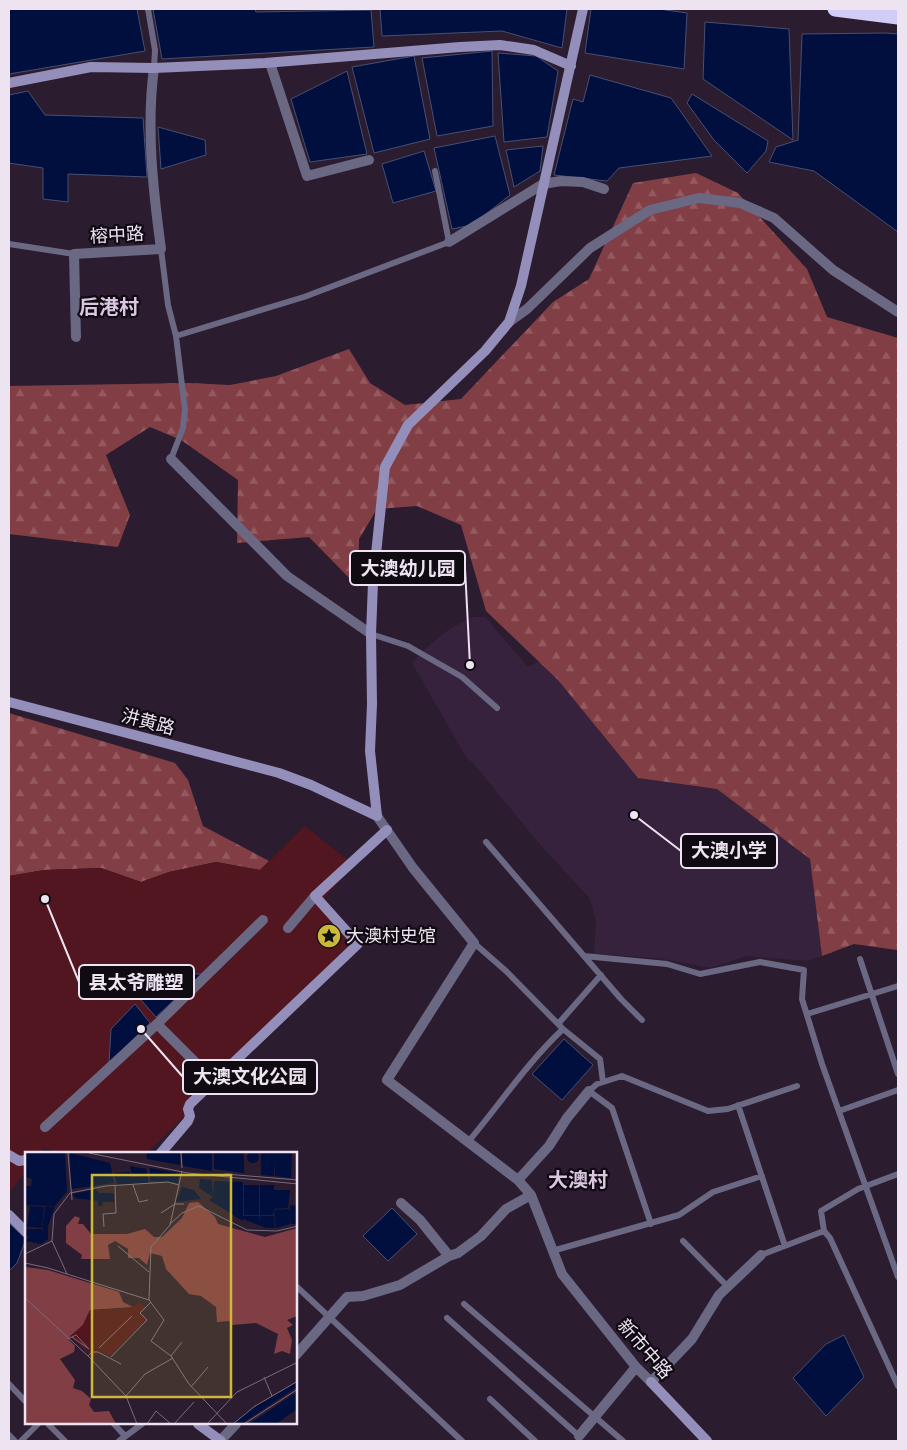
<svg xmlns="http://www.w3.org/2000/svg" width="907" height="1450" font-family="Signika,'Noto Sans SC',sans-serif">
	<defs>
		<pattern id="forest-firs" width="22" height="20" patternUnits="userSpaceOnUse" patternTransform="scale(1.25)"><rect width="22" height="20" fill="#823e45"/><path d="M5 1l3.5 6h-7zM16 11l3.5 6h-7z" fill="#945a60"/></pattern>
	</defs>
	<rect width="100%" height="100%" fill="#2b1c30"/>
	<path fill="#36223c" d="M472,617H485L528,667L539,661L558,679L638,778L717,789L810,859L822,956L808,961L746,956L710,968L658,958L594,954L596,922L590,899L537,841L474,764L466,757L412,663L426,648L448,630Z"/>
	<path fill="url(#forest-firs)" d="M696,173L738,193L807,269L827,317L898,338V952L897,950L854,944L822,956L810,859L717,789L638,778L558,680L486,611L461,525L417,506L377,509L359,539L358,587L309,537L237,543L238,480L181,440L150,427L106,455L130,515L118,547L9,534V386L189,383L230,385L276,376L349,349L370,383L405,405L461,399L553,302L589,279L633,183Z
		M9,713L175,763L188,780L203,826L269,861L260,870L216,862L169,872L141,882L101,868L44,870L9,876Z"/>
	<path fill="#51161f" d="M305,826L354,865L323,900L362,944L146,1154H64L44,1148L39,1154H26V1171L9,1193V876L44,870L101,868L141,882L169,872L216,862L260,870Z"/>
	<path fill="#000f3d" stroke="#474f73" d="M9,9H137L145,51L9,74Z
		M153,9H255L256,12L371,10L374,47L162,59Z
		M380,9H567L562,48L502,31L382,36Z
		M591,9H659L687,13L684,69L585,53Z
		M705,22L789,29L793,140L703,79Z
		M885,33L898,34V232L814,171L769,162L776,147L798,140L802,34Z
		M492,51L493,126L437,136L422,58Z
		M498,53L536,56L558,71L547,137L504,142Z
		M414,56L430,139L374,153L352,67Z
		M347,71L367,154L310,162L291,99Z
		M590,75L671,98L712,156L619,168L607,181L554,175L573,99L583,102Z
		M28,91L45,115L143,118L147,177L68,174V202L43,199V168L9,163V95Z
		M692,94L768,141L766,151L747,173L714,140L687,103Z
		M158,127L205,140L206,155L161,169Z
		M495,136L510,195L472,225L452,229L434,148Z
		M543,146L540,171L514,187L506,150Z
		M424,151L436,191L393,203L382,164Z
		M168,974H202L156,1017L141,1000Z
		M135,1004L150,1023L109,1063L111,1029Z
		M564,1039L593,1065L562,1100L532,1074Z
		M392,1208L417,1234L388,1261L363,1236Z
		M9,1223L26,1239L17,1263L9,1271Z
		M844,1335L864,1377L826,1416L793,1378L826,1344Z"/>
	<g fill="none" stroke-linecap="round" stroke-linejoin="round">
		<path stroke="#6a6883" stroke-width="6" d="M148,9L155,50L154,68
			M9,244L74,254
			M161,249L168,305L176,336L185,410L183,428L171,459
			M176,336L304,297L449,242L435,171
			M371,634L408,646L462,677L497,708
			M486,842L621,999L642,1020
			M474,943L506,971L563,1029L600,1059L603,1082
			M584,956L667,964L700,974L760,962L804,970L802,999L822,1064L898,1277
			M860,959L898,1074
			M807,1014L898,986
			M558,1024L601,975
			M738,1105L785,1246
			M839,1111L898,1090
			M468,1142C500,1104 527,1063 563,1029
			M651,1224L612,1108L589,1091L597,1084L622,1076L708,1111L728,1109L797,1086
			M824,1231L830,1238L898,1386
			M683,1241L728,1287
			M552,1251L679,1215L713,1192L762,1176
			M761,1255L824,1231L821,1211L858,1189L898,1174
			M296,1286L462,1441
			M464,1304L623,1441
			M447,1318L579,1436
			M9,1384L26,1402
			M490,1399L535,1441
			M48,1424L65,1441
			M114,1424L125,1436
			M9,1435L15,1441
			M21,1441L38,1424
			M119,1441L142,1424"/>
		<path stroke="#6a6883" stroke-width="10" d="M270,63L307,176L369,160
			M449,242L543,184L561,181L583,182L604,189
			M509,322L527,309L590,248L650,210L699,198L740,203L774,218L833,270L898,312
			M76,337L74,254L161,249C153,189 146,128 154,68
			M171,459L287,576L371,634
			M377,816L413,868L474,943L387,1080L518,1180L531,1195L562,1274L636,1367L651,1382L692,1339L719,1295L761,1255
			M288,928L315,896
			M157,1024L215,1082
			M45,1127L157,1024L263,920
			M518,1180L549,1146L567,1118L589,1091
			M401,1203L420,1220L449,1256
			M296,1355L347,1297L363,1296L400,1285L449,1256L458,1253L481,1236L506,1209L531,1195
			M579,1436L636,1367
			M221,1440L236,1424"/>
		<path stroke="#938fba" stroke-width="10" d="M9,83L91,67L154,68L265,63L460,47L500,45L534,50L571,66
			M9,702L279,773L311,785L377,816L370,751L372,704L371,634L373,583L385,467L408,425L485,351L509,322L521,286L583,9
			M160,1154L188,1121L190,1116L188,1109L190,1104L358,944L315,896L387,830
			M9,1155L19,1161L26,1160
			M9,1215L26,1232
			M651,1382L707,1441
			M198,1424L221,1441"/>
		<path stroke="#d0cdf6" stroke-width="15" d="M835,9L898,17"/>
	</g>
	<defs>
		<g id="sight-disc" transform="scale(1.25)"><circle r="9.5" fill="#ccb939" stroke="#100a12"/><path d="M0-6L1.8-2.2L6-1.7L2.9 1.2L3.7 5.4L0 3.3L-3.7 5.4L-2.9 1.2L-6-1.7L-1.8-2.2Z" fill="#111"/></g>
	</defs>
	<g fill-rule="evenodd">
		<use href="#sight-disc" x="329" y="936"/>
	</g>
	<g text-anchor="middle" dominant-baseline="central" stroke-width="4.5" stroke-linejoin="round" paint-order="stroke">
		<g font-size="18" fill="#ede3f1" stroke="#100a12">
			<text transform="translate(117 235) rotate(-3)">榕中路</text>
			<text transform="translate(148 722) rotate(15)">汫黄路</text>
			<text transform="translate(645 1349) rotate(49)">新市中路</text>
		</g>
		<g font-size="18" fill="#ede3f1" stroke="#100a12" text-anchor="start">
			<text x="346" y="936">大澳村史馆</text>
		</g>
		<g font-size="20" font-weight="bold" fill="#dac6e0" stroke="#100a12">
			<text x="109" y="307">后港村</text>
			<text x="578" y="1180">大澳村</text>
		</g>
	</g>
	<g transform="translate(25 1152)">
		<rect width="272" height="272" fill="#2b1c30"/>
		<path d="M173,50L190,65L193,72L240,85L272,76V164L262,168L268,173L262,176L267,188L265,202L257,199L249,202L253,182L231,171L207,173L204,169L192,170L191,155L176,144L164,142L141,117L137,104L125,101L122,113L114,106H103V97L90,89L83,93L85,107H56L57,103L41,91V74L50,64L55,66L53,72H58L66,82H102L120,77L129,85H137L157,66L164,51ZM0,115L23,118L94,140L98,150L108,155L65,158L58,173L43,187L50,194L49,200L35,207L50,228L48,236L57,239L66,247L64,253L69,260L84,259L91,272H0Z" fill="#823e45"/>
		<path d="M114,150L121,156L116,161L122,168L85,204L74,199L68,206L45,184L58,173L65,158L107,156Z" fill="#51161f"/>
		<path d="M222 5a6 6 0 1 1 12 0a6 6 0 1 1-12 0ZM0,1H40L42,39L30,54L0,53V34H6L7,27L0,25ZM45,1L85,11L89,31L46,37ZM121,1H155V13L122,7ZM157,1H187V19L158,14ZM189,1H219V21L189,17ZM236,1H267L266,26L250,24V6L249,24L236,23ZM105,14L121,17L124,31L92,33L89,21L105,20L106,25H119L107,24ZM125,16L154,21L153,31L125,29ZM175,27L187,28L188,45L189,29L218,30V69L184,48L188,45L174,36ZM219,33H234V63H219ZM235,33H249V38H265L263,56L249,57L248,63H235ZM157,35L169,38L176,47L151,50ZM71,37L74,41H89V50H78L77,54H73V49L50,46L48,42ZM265,53L272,54V72H266L264,63L265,72L251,76L249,58L264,57V63ZM5,54L19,55L17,76L2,75ZM20,54L30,55L23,74V87L16,92L1,89L4,84L1,83L2,77H17V81ZM218,64H234V71L235,64H249L250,76H241L218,67ZM272,230V235L216,272H210L220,261ZM272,240V257L251,272H224Z" fill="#000f3d"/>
		<path fill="none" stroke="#796c7d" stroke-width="1" d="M43,1L47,48M64,1L163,21L273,32M156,1L157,16M200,22L273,28M108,33L114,50L123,48M136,61L150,52H159M145,72L157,61L174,54L222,78L252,79L273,74M79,75L78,62L91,61L90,34M27,89L29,62L45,41L81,34L143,30L154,33M93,94L124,120M0,102L27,89L42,122M0,111L23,116L124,148L126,95L145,73L157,19M0,146L63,204M124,148L139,168L126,189L146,204L164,232L202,272M43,187L51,183L64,197L47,185M74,196L107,164M146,204L157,190M86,205L122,168L115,161L126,150M96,212L73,200H67L63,204L101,244L112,272M239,225L247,244M166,235L183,215M101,244L120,222L148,206M122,272L131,259L146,272M149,272L169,250M182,272L212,240L273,210M208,272L230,254L273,229M219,272L273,237"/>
		<path fill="#ccb939" fill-opacity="0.15" stroke="#ccb939" stroke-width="2.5" d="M67,23H206V245H67Z"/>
		<rect width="272" height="272" fill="none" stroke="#ede3f1" stroke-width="2.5"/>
	</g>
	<path fill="none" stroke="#ede3f1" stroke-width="2" d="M470 665L465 568M634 815L681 851M45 899L79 982M141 1029L183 1077"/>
	<g fill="#ede3f1" stroke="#100a12" stroke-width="2">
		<circle cx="470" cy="665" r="5"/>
		<circle cx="634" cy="815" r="5"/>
		<circle cx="45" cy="899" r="5"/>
		<circle cx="141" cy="1029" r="5"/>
	</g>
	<g fill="#100a12" stroke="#ede3f1" stroke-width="2">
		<rect x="350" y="551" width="115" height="34" rx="5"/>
		<rect x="681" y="834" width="96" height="34" rx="5"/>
		<rect x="79" y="965" width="115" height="34" rx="5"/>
		<rect x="183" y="1060" width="134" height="34" rx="5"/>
	</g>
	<g font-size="19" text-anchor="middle" font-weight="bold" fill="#ede3f1">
		<text x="408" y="575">大澳幼儿园</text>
		<text x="729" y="857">大澳小学</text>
		<text x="136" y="989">县太爷雕塑</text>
		<text x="250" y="1083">大澳文化公园</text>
	</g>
	<rect width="907" height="1450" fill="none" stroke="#ede3f1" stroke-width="20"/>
</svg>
